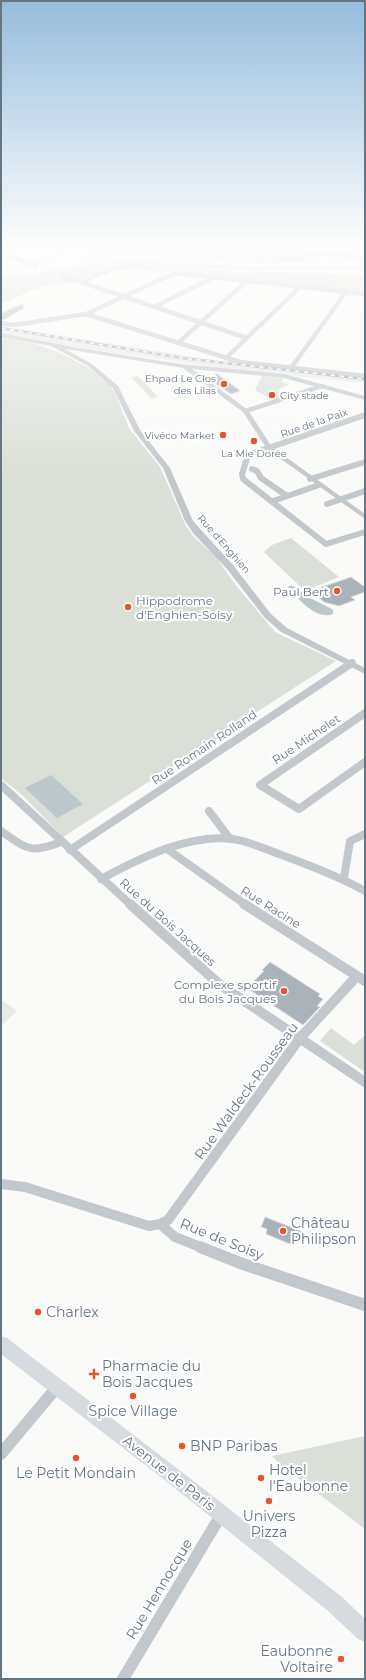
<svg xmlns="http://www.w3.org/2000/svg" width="366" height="1680" font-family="Montserrat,sans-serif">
	<rect width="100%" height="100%" fill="#fafaf8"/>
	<path fill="#e8e9e9" d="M1,326L247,365L365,377V383L243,371L87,349L1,333Z
		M1,1000L17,1011L1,1026Z"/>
	<path fill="#dadfd7" d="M92,244H229L279,252L315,255L313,262L256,264L146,252L141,256H105L84,259L95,245Z
		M137,264L244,272L321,273L365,277V293L137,269L106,271L84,280L59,273L95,267Z
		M57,275L79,283C51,281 27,292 1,304V281Z
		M1,337L39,345L62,354L89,368L109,384L115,393L129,428L160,467L185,524L193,536L216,557L234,583L275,632L336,661L63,837L24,797L1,778Z
		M138,376L157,396V397L152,399L131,377Z
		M262,376L283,378L282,382L289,385L277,390L285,396L272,400L255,390Z
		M291,538L339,577L305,591L264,552L272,545Z
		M331,1028L354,1045L365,1035V1072L320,1041Z
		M365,1436V1529L282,1466L272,1456Z"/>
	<path fill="#bbc7cb" d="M289,586H293L308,597L330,608L333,610V614C317,621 297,598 288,587Z
		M51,775L83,804L57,818L25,788Z"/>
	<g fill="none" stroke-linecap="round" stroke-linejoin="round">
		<path stroke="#bbc7cb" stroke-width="1.5" d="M35,263L50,257"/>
	</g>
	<path fill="#aab3b9" stroke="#dcdcda" d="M41,244H78L60,251Z
		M280,254L307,257L306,261L277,262Z
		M22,304L24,308L4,320L1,319V313Z
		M216,373L238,389L240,391L231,394L213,382Z
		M351,577L365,587V592L351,597L355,600L339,606L324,602L311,591Z
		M270,962L320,994L318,996L323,999L317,1006L320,1007L303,1025L247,988L264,971L262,970Z
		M265,1217L303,1232L299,1242L292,1239L290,1244L266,1234L267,1229L261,1227Z"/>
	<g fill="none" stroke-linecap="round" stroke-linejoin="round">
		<path stroke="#c3c8cc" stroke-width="4.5" d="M242,244L293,252L365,257
			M293,252L303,244
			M1,254L36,266
			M60,275L247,338
			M84,283L86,280L108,271
			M156,306L214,277
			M86,314L240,362L365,376
			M1,323L14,325L86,314L175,273L365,294
			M178,343L248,280
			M226,358L300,287
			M291,368L346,292
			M246,411L322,386
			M362,416L365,415"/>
		<path stroke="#c3c8cc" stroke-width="6" d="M365,415L248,455L242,474L243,479L326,544L365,532
			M252,469L257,471L261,478L287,496
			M310,479L365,462
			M273,501L319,485
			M327,504L365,491"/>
		<path stroke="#c3c8cc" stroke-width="8" d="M365,713L260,785L299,809L365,762
			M1,785L131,905
			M209,811L230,839
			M1,831C27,849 30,854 61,842
			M167,849L246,905
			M70,850L352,663
			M344,878L350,841L365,834
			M101,879C138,859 189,833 233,839C252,842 269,851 287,857C314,867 340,877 365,891"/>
		<path stroke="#c3c8cc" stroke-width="10" d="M130,904L219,984L365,1082
			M244,904L365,981
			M1,1184L25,1187L149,1226L160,1224L168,1220L300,1038L357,976
			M160,1224L175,1237L203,1248"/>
		<path stroke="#c3c8cc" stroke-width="12" d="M200,1247L240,1263L365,1305
			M1,1454L57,1387
			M123,1679L221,1515"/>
		<path fill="#c3c8cc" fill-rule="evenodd" d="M1,333L79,348L181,364L284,374L365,396V400L284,378L192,369L248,410L272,447L365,514V519L267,449L243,412L183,368L65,349L92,364L118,386L140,430L170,468L193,521L233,565L271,614L287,628L365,668V674L281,632L265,618L227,569L193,533L185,521L163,468L134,431L113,388L88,366L51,346L1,337Z"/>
		<path fill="#d6dbdf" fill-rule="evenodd" d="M1,1336L7,1338L178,1469L342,1597L365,1619V1642L358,1639L328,1611L166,1481L1,1354Z"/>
		<path fill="#d6dbdf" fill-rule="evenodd" d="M133,261L257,267L365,265V269L257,271L133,265L91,268L26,279L1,281V277L26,275L91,264Z"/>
		<g stroke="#a2aab0" stroke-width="2.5">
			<path id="rail" d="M1,328L182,358L365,379"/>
		</g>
		<use href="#rail" stroke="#fff" stroke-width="1.5" stroke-dasharray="4.5" stroke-linecap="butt"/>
	</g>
	<linearGradient id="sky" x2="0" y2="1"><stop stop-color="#96bcdc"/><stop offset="0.51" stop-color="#fdfdfc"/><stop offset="1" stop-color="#fdfdfc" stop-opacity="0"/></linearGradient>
	<rect width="366" height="479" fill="url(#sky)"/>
	<g fill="#e4572e" stroke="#fff" stroke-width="1.5">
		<circle cx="224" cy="384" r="4"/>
		<circle cx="272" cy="395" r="4"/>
		<circle cx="223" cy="435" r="4"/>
		<circle cx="254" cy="441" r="4"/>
		<circle cx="337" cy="591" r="4"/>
		<circle cx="128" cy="607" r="4"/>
		<circle cx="284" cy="991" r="4"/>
		<circle cx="283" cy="1231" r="4"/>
		<circle cx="38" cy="1312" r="4"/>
		<path d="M92 1368h4v4h4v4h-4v4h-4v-4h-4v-4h4z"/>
		<circle cx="133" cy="1396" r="4"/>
		<circle cx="182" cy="1446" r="4"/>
		<circle cx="76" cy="1458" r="4"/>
		<circle cx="261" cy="1478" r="4"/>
		<circle cx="269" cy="1501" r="4"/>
		<circle cx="341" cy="1659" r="4"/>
	</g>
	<g text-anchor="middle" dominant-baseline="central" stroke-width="4" stroke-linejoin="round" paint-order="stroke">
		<g font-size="10" fill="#657683" stroke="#fff" text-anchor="end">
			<text x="216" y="378">Ehpad Le Clos<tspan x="216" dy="12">des Lilas</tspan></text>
			<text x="280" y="395" text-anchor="start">City stade</text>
			<text x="215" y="435">Vivéco Market</text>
			<text x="254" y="453" text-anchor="middle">La Mie Dorée</text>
		</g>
		<g font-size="10" fill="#657683" stroke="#fff">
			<text transform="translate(314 423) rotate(-19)">Rue de la Paix</text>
			<text transform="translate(224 544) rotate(49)">Rue d'Enghien</text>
		</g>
		<g font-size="12" fill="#657683" stroke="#fff" text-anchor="end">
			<text x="329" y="591">Paul Bert</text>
			<text x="136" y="600" text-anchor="start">Hippodrome<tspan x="136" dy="14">d'Enghien-Soisy</tspan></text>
			<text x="276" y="984">Complexe sportif<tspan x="276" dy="14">du Bois Jacques</tspan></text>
		</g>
		<g font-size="12" fill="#657683" stroke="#fff">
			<text transform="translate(306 739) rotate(-34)">Rue Michelet</text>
			<text transform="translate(204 747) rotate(-34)">Rue Romain Rolland</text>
			<text transform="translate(271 907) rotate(32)">Rue Racine</text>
			<text transform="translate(168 922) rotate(42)">Rue du Bois Jacques</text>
		</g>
		<g font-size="14" fill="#657683" stroke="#fff">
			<text transform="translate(246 1091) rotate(-54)">Rue Waldeck-Rousseau</text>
			<text transform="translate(222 1239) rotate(22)">Rue de Soisy</text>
			<text transform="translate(169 1473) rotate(38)">Avenue de Paris</text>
			<text transform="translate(159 1589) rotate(-59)">Rue Hennocque</text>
		</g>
		<g font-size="14" fill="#657683" stroke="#fff" text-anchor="start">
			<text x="291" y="1223">Château<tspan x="291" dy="16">Philipson</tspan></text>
			<text x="46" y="1312">Charlex</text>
			<text x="102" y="1366">Pharmacie du<tspan x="102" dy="16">Bois Jacques</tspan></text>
			<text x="133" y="1411" text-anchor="middle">Spice Village</text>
			<text x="190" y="1446">BNP Paribas</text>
			<text x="269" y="1470">Hotel<tspan x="269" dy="16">l'Eaubonne</tspan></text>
			<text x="76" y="1473" text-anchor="middle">Le Petit Mondain</text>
			<text x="269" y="1516" text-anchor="middle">Univers<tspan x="269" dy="16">Pizza</tspan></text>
			<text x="333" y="1651" text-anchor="end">Eaubonne<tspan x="333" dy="16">Voltaire</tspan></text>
		</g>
	</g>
	<rect width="366" height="1680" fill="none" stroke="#657683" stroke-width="4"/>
</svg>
